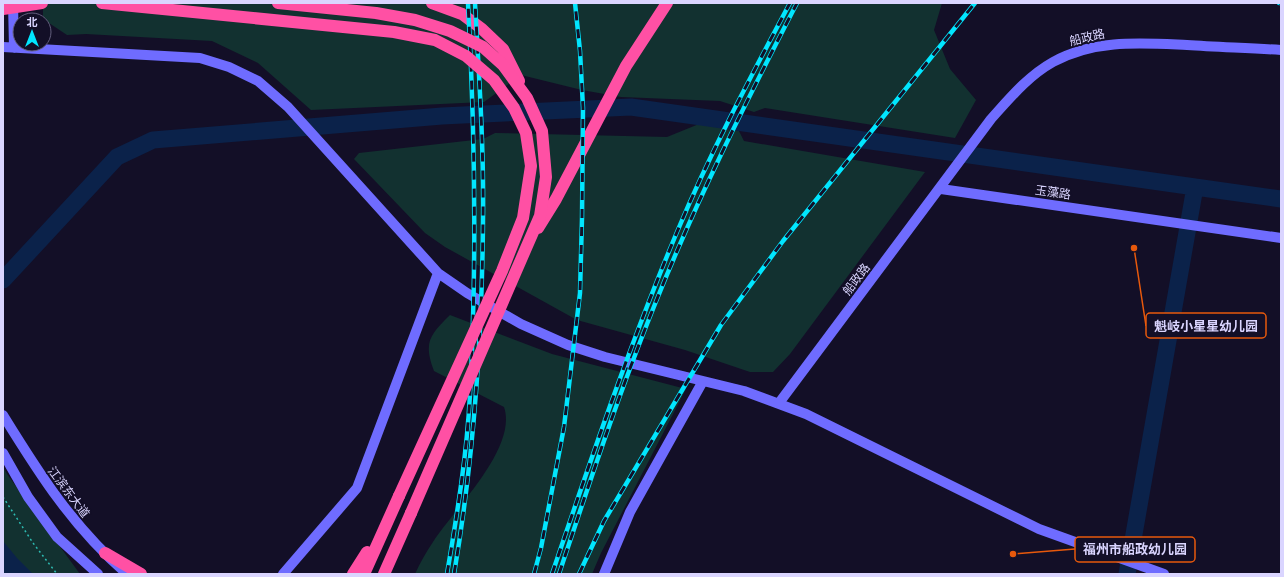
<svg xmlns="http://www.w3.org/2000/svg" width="1284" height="577" font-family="Cabin,'Noto Sans SC',sans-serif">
	<rect width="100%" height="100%" fill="#130f27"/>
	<path fill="#123130" d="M43,3H942L934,30L950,69L976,100L955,138L765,108L754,112L720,101L621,97L582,90L521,75L484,102L311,110L258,63L212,41L86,34L67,35L43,19Z
		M699,124L739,131L744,141L925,172L790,354L773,372H750L685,350L577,320L445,247L425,233L354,159L359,153L483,139L495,133L667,137Z
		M450,315L552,354L686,389L601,553L592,574H415C420,563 426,552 433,542C454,509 518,448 504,407L434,371C423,342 430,335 450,315Z
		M3,467L7,474L80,574H3Z"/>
	<path fill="#0b224a" d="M3,541L17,558L33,574H3Z"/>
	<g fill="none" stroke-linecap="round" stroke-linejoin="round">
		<path stroke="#0b224a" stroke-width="17" d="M3,280L117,157L153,140L442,116L631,107L1195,187
			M1127,574L1195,187L1281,199"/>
		<path stroke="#2dbbb2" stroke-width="1.5" stroke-dasharray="2 3" stroke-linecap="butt" d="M3,497L33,543L57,574"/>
		<path stroke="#6f6cff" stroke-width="10" d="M13,3L14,48
			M3,47L200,58L229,67L258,81L288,107L438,273L467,293L521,324L568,345L605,357L744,391L806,414L1039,529L1164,574
			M941,189L1281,238
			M779,403L991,119C1010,98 1028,76 1053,62C1095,39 1141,43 1187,45C1218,47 1250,48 1281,50
			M3,415C40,475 73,527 127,574
			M3,453L28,497L57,537L98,574
			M283,574L357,488L438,273
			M604,574L630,512L703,381"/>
		<path stroke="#ff50a4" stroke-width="12" d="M432,3L462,14L482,29L503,49L519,81
			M538,228L556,199L626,66L667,3
			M105,553L141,574
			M353,574L367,552
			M364,574L399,496
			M384,574L411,513"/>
		<g stroke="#01e6ff" stroke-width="4.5">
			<path id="rail" d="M1279,3H1281
				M447,574C457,515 467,454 470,394C477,263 475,133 468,3
				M454,574C474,457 482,339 483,221C484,148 479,75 475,3
				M534,574L541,548L564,427L580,293L582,218L583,108L580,51L575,3
				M552,574C591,459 630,344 677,232C710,153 750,78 790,3
				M559,574C589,484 619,393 655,304C696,201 746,102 797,3
				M579,574L604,521L721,325L783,241L975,3"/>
		</g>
		<use href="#rail" stroke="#130f27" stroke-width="3" stroke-dasharray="9" stroke-linecap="butt"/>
		<path stroke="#ff50a4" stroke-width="12" d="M102,3L394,32L435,40L466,56L494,80L514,108L526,133L531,166L523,218L502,271L399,496
			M278,3L376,13L415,20L450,31L483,47L503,65L527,98L542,131L546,177L540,216L411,513
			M3,9L42,3"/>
	</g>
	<g text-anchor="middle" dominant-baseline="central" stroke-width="3.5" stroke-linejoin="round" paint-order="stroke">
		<g font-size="12" fill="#dad5ff" stroke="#130f27">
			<text transform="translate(1087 37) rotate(-13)">船政路</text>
			<text transform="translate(1053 192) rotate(8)">玉藻路</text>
			<text transform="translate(856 279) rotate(-53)">船政路</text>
			<text transform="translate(69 492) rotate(53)">江滨东大道</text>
		</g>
	</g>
	<path fill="none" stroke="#e8590c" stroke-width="1.5" d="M1134 248L1146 326M1013 554L1075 549"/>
	<g fill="#e8590c" stroke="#130f27" stroke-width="1.5">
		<circle cx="1134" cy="248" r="4"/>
		<circle cx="1013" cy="554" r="4"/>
	</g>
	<g fill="#130f27" stroke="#e8590c" stroke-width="1.5">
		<rect x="1146" y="313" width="120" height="25" rx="4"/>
		<rect x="1075" y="537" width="120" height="25" rx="4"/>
	</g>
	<g font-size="13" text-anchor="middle" font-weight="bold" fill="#dad5ff">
		<text x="1206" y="331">魁岐小星星幼儿园</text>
		<text x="1135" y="554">福州市船政幼儿园</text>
	</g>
	<rect width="1284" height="577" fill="none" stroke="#dad5ff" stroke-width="8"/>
	<g transform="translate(32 32)"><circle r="19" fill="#130f27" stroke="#635e7d"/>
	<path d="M0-3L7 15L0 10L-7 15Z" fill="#01e6ff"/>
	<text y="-6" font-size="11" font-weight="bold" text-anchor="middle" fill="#dad5ff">北</text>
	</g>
</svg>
